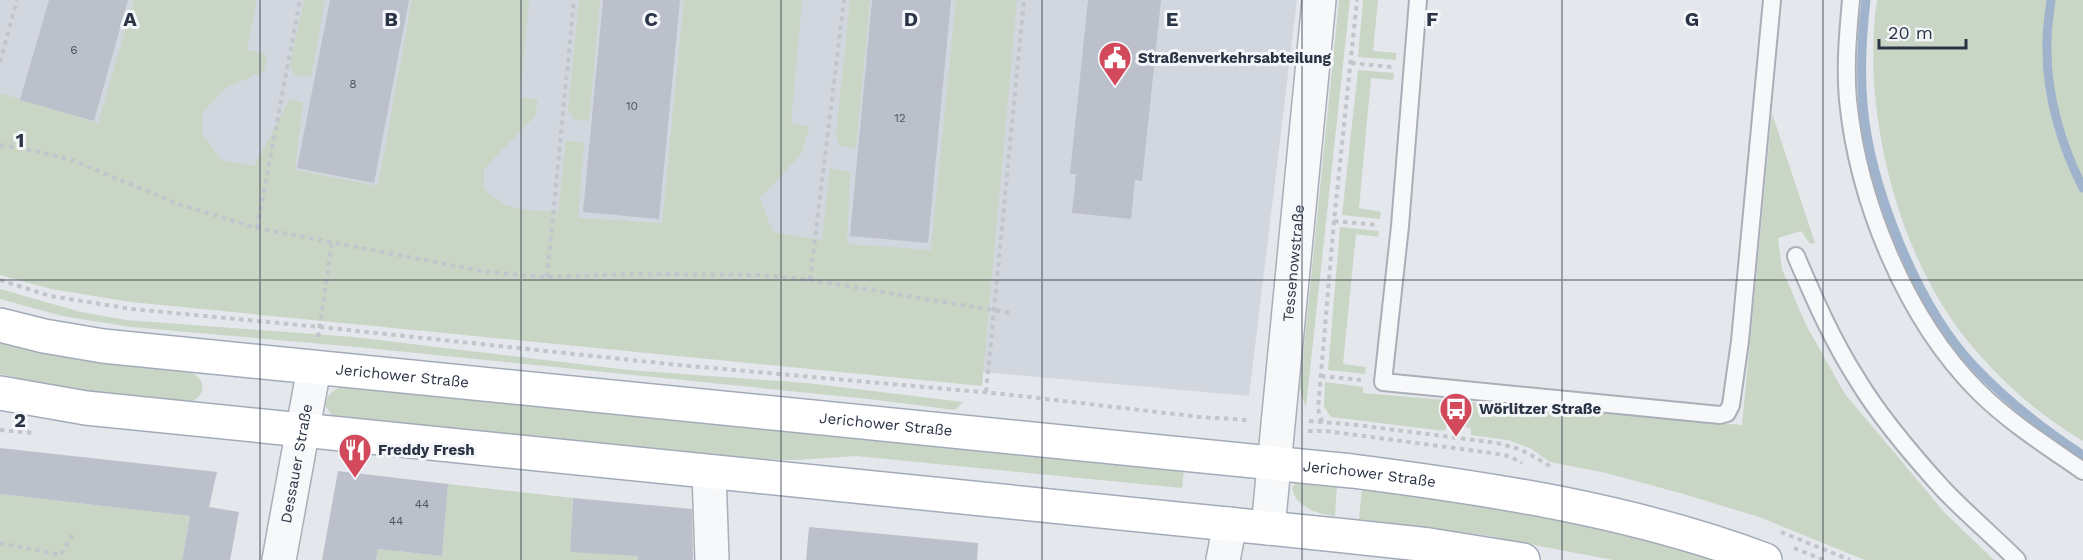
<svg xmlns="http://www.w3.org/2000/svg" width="2083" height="560" font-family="'Work Sans',sans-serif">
	<rect width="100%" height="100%" fill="#e4e7ec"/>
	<path fill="#d2d6de" d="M0,0H1297L1249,396L149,297L0,252Z"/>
	<path fill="#c9d6c5" d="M134,0H257L247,49L267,55L264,71L225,88L202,113L203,136L222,160L254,166L290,99L303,102L295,170L378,186L412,0H529L520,97L538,100L535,116L484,169V188C506,213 527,209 558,212L566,140L584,143L578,218L662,223L684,0H802L791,123L810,127L801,154L760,199L773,232L822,240L830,168L850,172L847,244L931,250L956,0H1017L982,386L131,302L51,289L0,275V93L98,123Z
		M304,0H325L311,77L295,75L290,65Z
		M579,0H600L589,121L573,119L568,109Z
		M850,0H870L856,148L840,146L836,136Z
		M1339,0H1350L1306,407L1302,396L1300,387Z
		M1363,0H1378L1373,51L1396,53V60L1358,57Z
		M1877,0H2083V441C2038,414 2000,381 1967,340C1897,254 1861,109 1877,0Z
		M1358,70L1394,73L1393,80L1371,78L1359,208L1381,212L1380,219L1342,215Z
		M1772,113L1815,243L1810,244L1801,231L1778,238L1782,269L1807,327L1845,394L1945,513L1994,560H1865L1759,517L1680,493L1606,473L1550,462L1530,448L1508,440L1471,435V428L1447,424L1445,431L1331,417L1324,407L1325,382L1363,387V393L1742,425Z
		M1340,227L1379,231L1378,237L1356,234L1343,364L1366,367L1365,374L1328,370Z
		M0,289L81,312L126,320L353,337L628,370L807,383L963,402L955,410L869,399L357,347L131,327L62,316L0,299Z
		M0,341L100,362L188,371C207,378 208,396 188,403L71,390L0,374Z
		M344,386L1184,470L1182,488L856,456L796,460L751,459L333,417L326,407C325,396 333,389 344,386Z
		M1296,482L1337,485L1335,516C1318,514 1296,508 1292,488Z
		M448,484L573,498L570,551L638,556V560H376L378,549L442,556Z
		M1362,488L1525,511L1653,540L1717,560H1613L1483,535L1359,519Z
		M0,494L190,516L182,560H0Z"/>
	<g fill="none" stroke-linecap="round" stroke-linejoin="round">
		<path stroke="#9fb4cc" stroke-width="9" d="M1866,0C1862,34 1860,70 1863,105C1870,186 1917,306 1974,366C2006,400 2043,429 2083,455
			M2051,0C2049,17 2046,34 2047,51C2047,97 2062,147 2083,188"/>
	</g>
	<path fill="#bbc0ca" d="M49,0H128L94,121L20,100Z
		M330,0H409L374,183L297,168Z
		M603,0H680L659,219L583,212Z
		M872,0H951L928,243L850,236Z
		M1088,0H1161L1142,181L1135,180L1131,219L1072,213L1076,174H1070Z
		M0,448L217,472L209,507L239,512L230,560H182L190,516L0,494Z
		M338,471L448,484L442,556L378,549L376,560H322Z
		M573,498L692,509L693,560H638V556L570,552Z
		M809,527L978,543L977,560H806Z"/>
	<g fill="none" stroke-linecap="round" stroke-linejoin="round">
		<g stroke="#a9aeb7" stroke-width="20">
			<path id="lane" d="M1418,0L1400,226L1383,382L1720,415L1727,413L1731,405L1740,341L1772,0
				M1851,0C1848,33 1845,67 1848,100C1858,201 1906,319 1978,391C2009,422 2047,446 2083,471
				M1796,256C1814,298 1832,340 1857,379C1881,419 1913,456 1944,490C1967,514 1993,536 2017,560"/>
		</g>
		<g stroke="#a9aeb7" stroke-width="36">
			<g id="street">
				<path d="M709,472L712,560"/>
				<path id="s1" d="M1268,528L1319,0"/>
				<path id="s2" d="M279,560L314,368"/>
				<path d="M1223,560L1230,524"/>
			</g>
		</g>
		<g stroke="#a3abb8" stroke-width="36">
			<g id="primary">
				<path id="s3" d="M0,325L44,336L103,346L1352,471C1492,489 1632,510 1765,560"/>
				<path d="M0,393L86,408L1346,536L1429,545L1523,560"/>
			</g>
		</g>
		<path stroke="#c2c5cb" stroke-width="4" stroke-dasharray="4.5 4.5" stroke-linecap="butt" d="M0,62L17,0
			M1351,63L1392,67
			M0,145L36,151L72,160L181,205L257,228L487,272L547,277L629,274L763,275L810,280L1011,313
			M1334,221L1378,225
			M257,228L300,0
			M547,277L574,0
			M0,280L50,296L132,309L320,327L678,365L1003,394L1200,417L1247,420
			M810,280L844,0
			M318,337L332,243
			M1321,376L1361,380
			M986,392L1024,0
			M1309,421L1357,425L1497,443L1520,449L1552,467
			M1322,422L1318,409L1334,221L1357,0
			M0,430L35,433
			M1308,431H1326L1492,453L1509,456L1522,463
			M1781,532L1850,560
			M0,543L61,555L74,532
			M1794,548L1824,560"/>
		<use href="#lane" stroke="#f7f8fa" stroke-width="16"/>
		<use href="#street" stroke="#f7f8fa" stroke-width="33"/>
		<use href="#primary" stroke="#fff" stroke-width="33"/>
	</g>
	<path fill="none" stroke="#2b3445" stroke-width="1.5" stroke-opacity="0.55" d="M260,0V560M521,0V560M781,0V560M1042,0V560M1302,0V560M1562,0V560M1823,0V560M0,280H2083"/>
	<defs>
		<g id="civic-pin" transform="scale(1.725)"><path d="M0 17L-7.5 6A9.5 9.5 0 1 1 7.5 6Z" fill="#d1495b" stroke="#f4f6f9"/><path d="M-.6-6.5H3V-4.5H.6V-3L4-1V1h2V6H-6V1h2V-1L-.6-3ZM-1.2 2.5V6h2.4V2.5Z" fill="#fff"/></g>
		<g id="bus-pin" transform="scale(1.725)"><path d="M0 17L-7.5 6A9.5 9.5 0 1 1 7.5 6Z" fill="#d1495b" stroke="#f4f6f9"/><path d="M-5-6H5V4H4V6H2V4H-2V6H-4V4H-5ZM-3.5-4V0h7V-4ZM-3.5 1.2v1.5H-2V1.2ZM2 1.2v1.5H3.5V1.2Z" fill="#fff"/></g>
		<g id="restaurant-pin" transform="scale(1.725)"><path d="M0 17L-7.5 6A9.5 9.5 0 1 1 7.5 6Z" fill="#d1495b" stroke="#f4f6f9"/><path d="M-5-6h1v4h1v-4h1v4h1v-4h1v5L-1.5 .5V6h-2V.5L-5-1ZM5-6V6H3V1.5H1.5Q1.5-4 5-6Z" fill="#fff"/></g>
	</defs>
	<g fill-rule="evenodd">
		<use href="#civic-pin" x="1115" y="58"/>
		<use href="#bus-pin" x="1456" y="409"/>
		<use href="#restaurant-pin" x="355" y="450"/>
	</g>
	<g text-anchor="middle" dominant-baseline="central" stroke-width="6" stroke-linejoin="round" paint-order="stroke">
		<g font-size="12" fill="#4f5766">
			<text x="74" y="50">6</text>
			<text x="353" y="84">8</text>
			<text x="632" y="106">10</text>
			<text x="900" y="118">12</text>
			<text x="422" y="504">44</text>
			<text x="396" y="521">44</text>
		</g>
		<g font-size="15" font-weight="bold" fill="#2b3445" stroke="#f4f6f9" text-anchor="start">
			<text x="1138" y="58">Straßenverkehrsabteilung</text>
			<text x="1479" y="409">Wörlitzer Straße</text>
			<text x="378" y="450">Freddy Fresh</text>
		</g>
		<g font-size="15" fill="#2b3445" stroke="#f4f6f9">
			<text stroke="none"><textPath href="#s1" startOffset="266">Tessenowstraße</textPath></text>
			<text stroke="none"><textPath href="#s3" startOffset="406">Jerichower Straße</textPath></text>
			<text stroke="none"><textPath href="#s3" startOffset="892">Jerichower Straße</textPath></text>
			<text stroke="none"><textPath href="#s2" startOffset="98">Dessauer Straße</textPath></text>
			<text stroke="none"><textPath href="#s3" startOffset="1378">Jerichower Straße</textPath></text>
		</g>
	</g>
	<g font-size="20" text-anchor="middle" font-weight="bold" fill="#2b3445" stroke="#f4f6f9" stroke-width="6" stroke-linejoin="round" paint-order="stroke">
		<text x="130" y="26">A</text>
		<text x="391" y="26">B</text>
		<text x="651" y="26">C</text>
		<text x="911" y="26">D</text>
		<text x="1172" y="26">E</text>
		<text x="1432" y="26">F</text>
		<text x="1692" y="26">G</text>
		<text x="20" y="147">1</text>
		<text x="20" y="427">2</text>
	</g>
	<path d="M1879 39v9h87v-9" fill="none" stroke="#2b3445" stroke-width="3"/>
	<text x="1888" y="39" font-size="18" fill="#2b3445" stroke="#f4f6f9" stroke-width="4.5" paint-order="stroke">20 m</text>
</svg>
